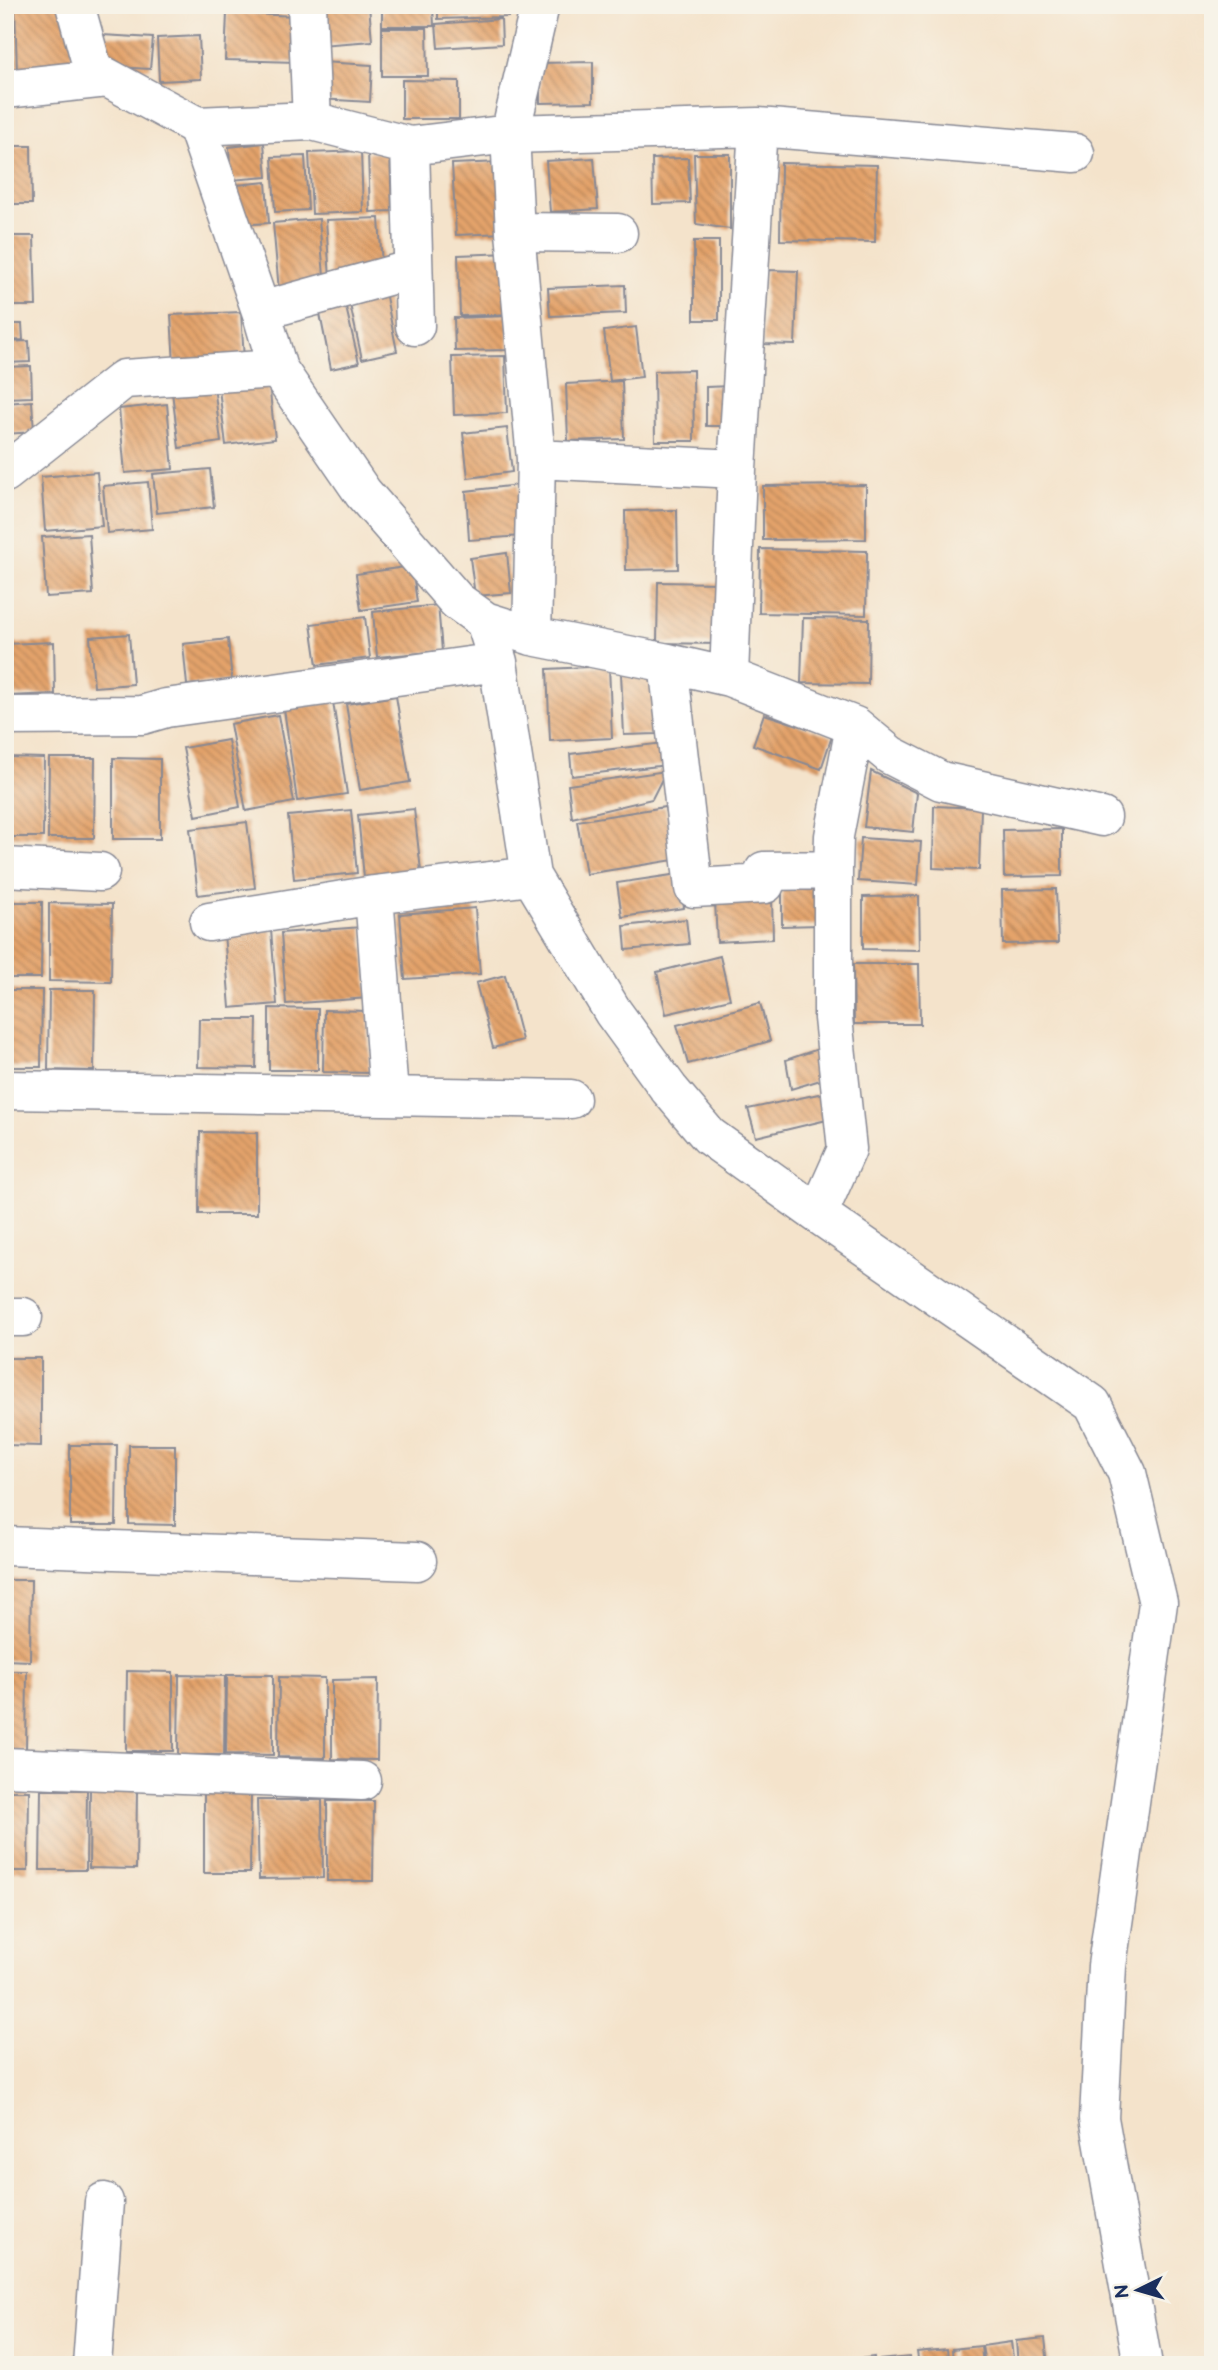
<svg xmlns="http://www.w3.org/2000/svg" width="1218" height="2370" font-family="'Balsamiq Sans',sans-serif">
	<defs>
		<pattern id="building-back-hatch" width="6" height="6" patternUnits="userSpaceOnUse" patternTransform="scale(1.75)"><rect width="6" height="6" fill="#e4a36a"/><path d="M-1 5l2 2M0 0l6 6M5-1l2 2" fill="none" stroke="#b8855a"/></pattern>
	</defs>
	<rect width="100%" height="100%" fill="#f7f3e8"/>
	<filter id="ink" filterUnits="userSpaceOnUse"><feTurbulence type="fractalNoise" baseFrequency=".0143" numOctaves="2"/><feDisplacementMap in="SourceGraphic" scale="14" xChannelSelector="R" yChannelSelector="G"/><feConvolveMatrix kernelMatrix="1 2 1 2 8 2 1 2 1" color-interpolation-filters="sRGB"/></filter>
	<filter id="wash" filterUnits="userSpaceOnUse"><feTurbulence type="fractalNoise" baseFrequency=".00686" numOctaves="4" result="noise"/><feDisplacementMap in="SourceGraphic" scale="28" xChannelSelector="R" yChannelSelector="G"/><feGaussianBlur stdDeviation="1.57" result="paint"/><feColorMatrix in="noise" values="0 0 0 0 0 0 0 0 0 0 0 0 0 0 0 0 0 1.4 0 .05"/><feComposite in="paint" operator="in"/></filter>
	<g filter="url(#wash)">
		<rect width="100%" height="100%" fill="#f4e3cb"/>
		<g id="blocks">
			<path fill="url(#building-back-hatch)" d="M15,5H70L73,72L17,74Z
				M317,5H369L372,41L320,45Z
				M382,5H433L434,26H382Z
				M438,5H508V17L438,19Z
				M227,13L296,16L295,62L225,60Z
				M501,19L502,44L438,48L436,24Z
				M382,28H427L428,76H382Z
				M102,35L153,38L150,69L99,66Z
				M199,36L201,79L159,81L157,38Z
				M321,62L372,65L370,102L319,99Z
				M593,62V102L540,103V63Z
				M402,80L459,81V119H402Z
				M264,143L267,177L231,180L229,147Z
				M5,146H31L32,204H5Z
				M361,151L363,212L312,214L309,153Z
				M368,152H390L392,211L370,212Z
				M694,154H730V229L696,224Z
				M305,156L308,210L275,212L272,157Z
				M594,158L598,209L550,212L546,161Z
				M688,158L690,203L653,204L652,159Z
				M502,162L505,233L456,235L452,164Z
				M781,163L877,165L875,242L780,240Z
				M266,182L269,223L240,225L237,185Z
				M379,218L382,267L330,279L326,220Z
				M319,219L325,287L279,291L273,223Z
				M5,236H34L36,306H5Z
				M694,241H719V320H694Z
				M510,253L512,314L460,316L458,255Z
				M766,270L798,271L795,345L763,344Z
				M625,285L626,313L550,316L548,288Z
				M385,292L397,351L362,359L349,300Z
				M345,303L359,363L331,369L319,309Z
				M241,312L244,360L174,364L171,315Z
				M508,316L509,350L455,351L454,318Z
				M5,324H22L23,340L5,341Z
				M636,327L642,377L610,381L604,331Z
				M29,341L30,362L5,363V342Z
				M505,356L507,413L454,415L452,357Z
				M31,366L32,397L5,398V367Z
				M693,370L694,441H655L654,371Z
				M622,381L624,439L568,441L566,384Z
				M269,383L275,439L226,445L219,389Z
				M214,386L221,442L179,448L172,392Z
				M731,386L732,426H706V387Z
				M32,401L34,432L5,434V403Z
				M167,404L173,469L125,473L119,409Z
				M507,428L512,472L468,478L463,433Z
				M210,469L214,507L157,513L153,474Z
				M97,472L102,526L45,531L41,477Z
				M148,482L152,529L107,533L103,486Z
				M518,485L521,536L469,540L466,491Z
				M866,485V539L763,540V486Z
				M677,510L678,569L626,570L625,511Z
				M89,534L93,594L46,597L42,537Z
				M760,549L867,551L866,615L759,613Z
				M507,553L511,593L475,596L470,558Z
				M412,566L417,602L361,610L356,574Z
				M658,582L720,583L718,644L657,643Z
				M438,605L442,651L377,657L373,612Z
				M365,617L370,658L317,665L311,624Z
				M803,618L869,619L868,684L801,683Z
				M129,634L133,684L94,687L90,637Z
				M228,639L232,681L187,685L183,644Z
				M54,642L55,694L7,696L5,644Z
				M609,666L612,738L550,741L547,669Z
				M653,671L657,734L624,735L621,673Z
				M396,696L410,782L360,790L346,704Z
				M333,702L347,794L297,801L284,709Z
				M764,714L832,736L821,769L753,745Z
				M278,715L294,802L246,811L230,724Z
				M228,740L240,807L196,816L183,748Z
				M664,743L667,765L572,776L570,754Z
				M5,757L44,758L43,837H5Z
				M49,758H95L94,838H48Z
				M113,758L160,759V839H113Z
				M666,771L652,799L572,818L568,785Z
				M871,771L917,793L913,832L864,827Z
				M934,806L981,808L979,870L933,868Z
				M665,807L674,860L586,874L577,821Z
				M414,809L421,871L364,878L358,815Z
				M351,810L357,873L294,879L288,816Z
				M247,822L255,888L198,895L190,829Z
				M1062,829V876L1004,877L1003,830Z
				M861,838L921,842L918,885L858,881Z
				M679,874L684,908L622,917L617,883Z
				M819,881L820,925L782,926V882Z
				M1056,889L1058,943L1003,944L1002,890Z
				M919,896L920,950L863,949V897Z
				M772,898L773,939L717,942L715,901Z
				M5,902H42L41,978H5Z
				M49,903L112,904L111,982L49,981Z
				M475,908L480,974L405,979L400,914Z
				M686,919L689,944L626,950L624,926Z
				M362,927L368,998L286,1004L281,933Z
				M271,930L277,1004L230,1008L224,933Z
				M720,956L730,999L666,1014L657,972Z
				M853,964H919L920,1024H854Z
				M505,975L522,1040L493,1048L476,983Z
				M5,990H42L41,1067H5Z
				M49,990H95L94,1071L48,1070Z
				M760,1003L770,1041L688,1064L677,1025Z
				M269,1008L318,1009V1070H269Z
				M324,1010L369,1011V1073L323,1072Z
				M199,1019H257L256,1068L198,1067Z
				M821,1048L827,1078L791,1089L786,1060Z
				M828,1092L835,1118L756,1137L748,1109Z
				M200,1132L257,1133V1214H199Z
				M5,1358H41V1446L5,1445Z
				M70,1445H117L116,1525H70Z
				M129,1445H175V1525L129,1524Z
				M5,1580H31L30,1661L5,1660Z
				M5,1671H27L26,1751H5Z
				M127,1671L173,1672V1751H126Z
				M179,1675L225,1676L224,1755H178Z
				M227,1675H273V1755L226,1754Z
				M279,1677L325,1678V1758L278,1757Z
				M378,1679L377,1760L332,1759V1680Z
				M90,1789H137L136,1869L89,1868Z
				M41,1790H87L86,1870H40Z
				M5,1791H29L28,1871H5Z
				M204,1793H251L250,1873H204Z
				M257,1800H322L323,1878L259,1879Z
				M327,1801H374L373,1881H327Z
				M1045,2338L1048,2365H1018L1016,2341Z
				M1011,2342L1014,2365H985L982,2346Z
				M981,2346L983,2365H953L952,2349Z
				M947,2349L949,2365H919L917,2352Z
				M874,2357L875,2365H846L845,2361Z
				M909,2357L910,2365H881L880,2360Z"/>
		</g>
	</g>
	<g filter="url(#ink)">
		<use href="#blocks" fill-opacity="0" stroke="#888994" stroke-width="2"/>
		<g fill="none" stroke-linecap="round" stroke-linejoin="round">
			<g stroke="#888994" stroke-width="41">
				<path id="minor" d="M75,5L93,70L197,126L312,121L410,146L510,134L758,127L1075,153
					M307,5L312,121
					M5,89L107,78
					M197,126L261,311L278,369L363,493L457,601L485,621L532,636L668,663L694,888L765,884L764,871L833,870
					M410,146L415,326
					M515,232L618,233
					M261,311L413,269
					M536,459L737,469L729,677
					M737,469L758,127
					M5,473L124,379L278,369
					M485,621L498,662L531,876L613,1012L669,1089L709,1136L818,1214L1092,1404L1127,1473L1158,1603L1107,1966L1099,2118L1143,2365
					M532,636L536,459L515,232L510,134L540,5
					M668,663L729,677L855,726L834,836L833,870V1018L847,1149L818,1214
					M5,716L142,715L166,708L498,662
					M855,726L890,755L941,781L1102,817
					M5,867L100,872
					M374,895L531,876
					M209,922L374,895L389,1095
					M5,1090L571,1099
					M5,1317H23
					M5,1546L417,1561
					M5,1767L362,1781
					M92,2365L104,2202"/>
			</g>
			<use href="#minor" stroke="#fff" stroke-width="38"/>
		</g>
	</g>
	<rect width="1218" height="2370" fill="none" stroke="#f7f3e8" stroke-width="28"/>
	<g transform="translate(1138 2290) rotate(265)" stroke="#f7f3e8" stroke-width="5" paint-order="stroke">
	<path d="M0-5L12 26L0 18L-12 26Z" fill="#1b2f5e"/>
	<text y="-10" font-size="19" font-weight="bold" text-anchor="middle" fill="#1b2f5e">N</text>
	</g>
</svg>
